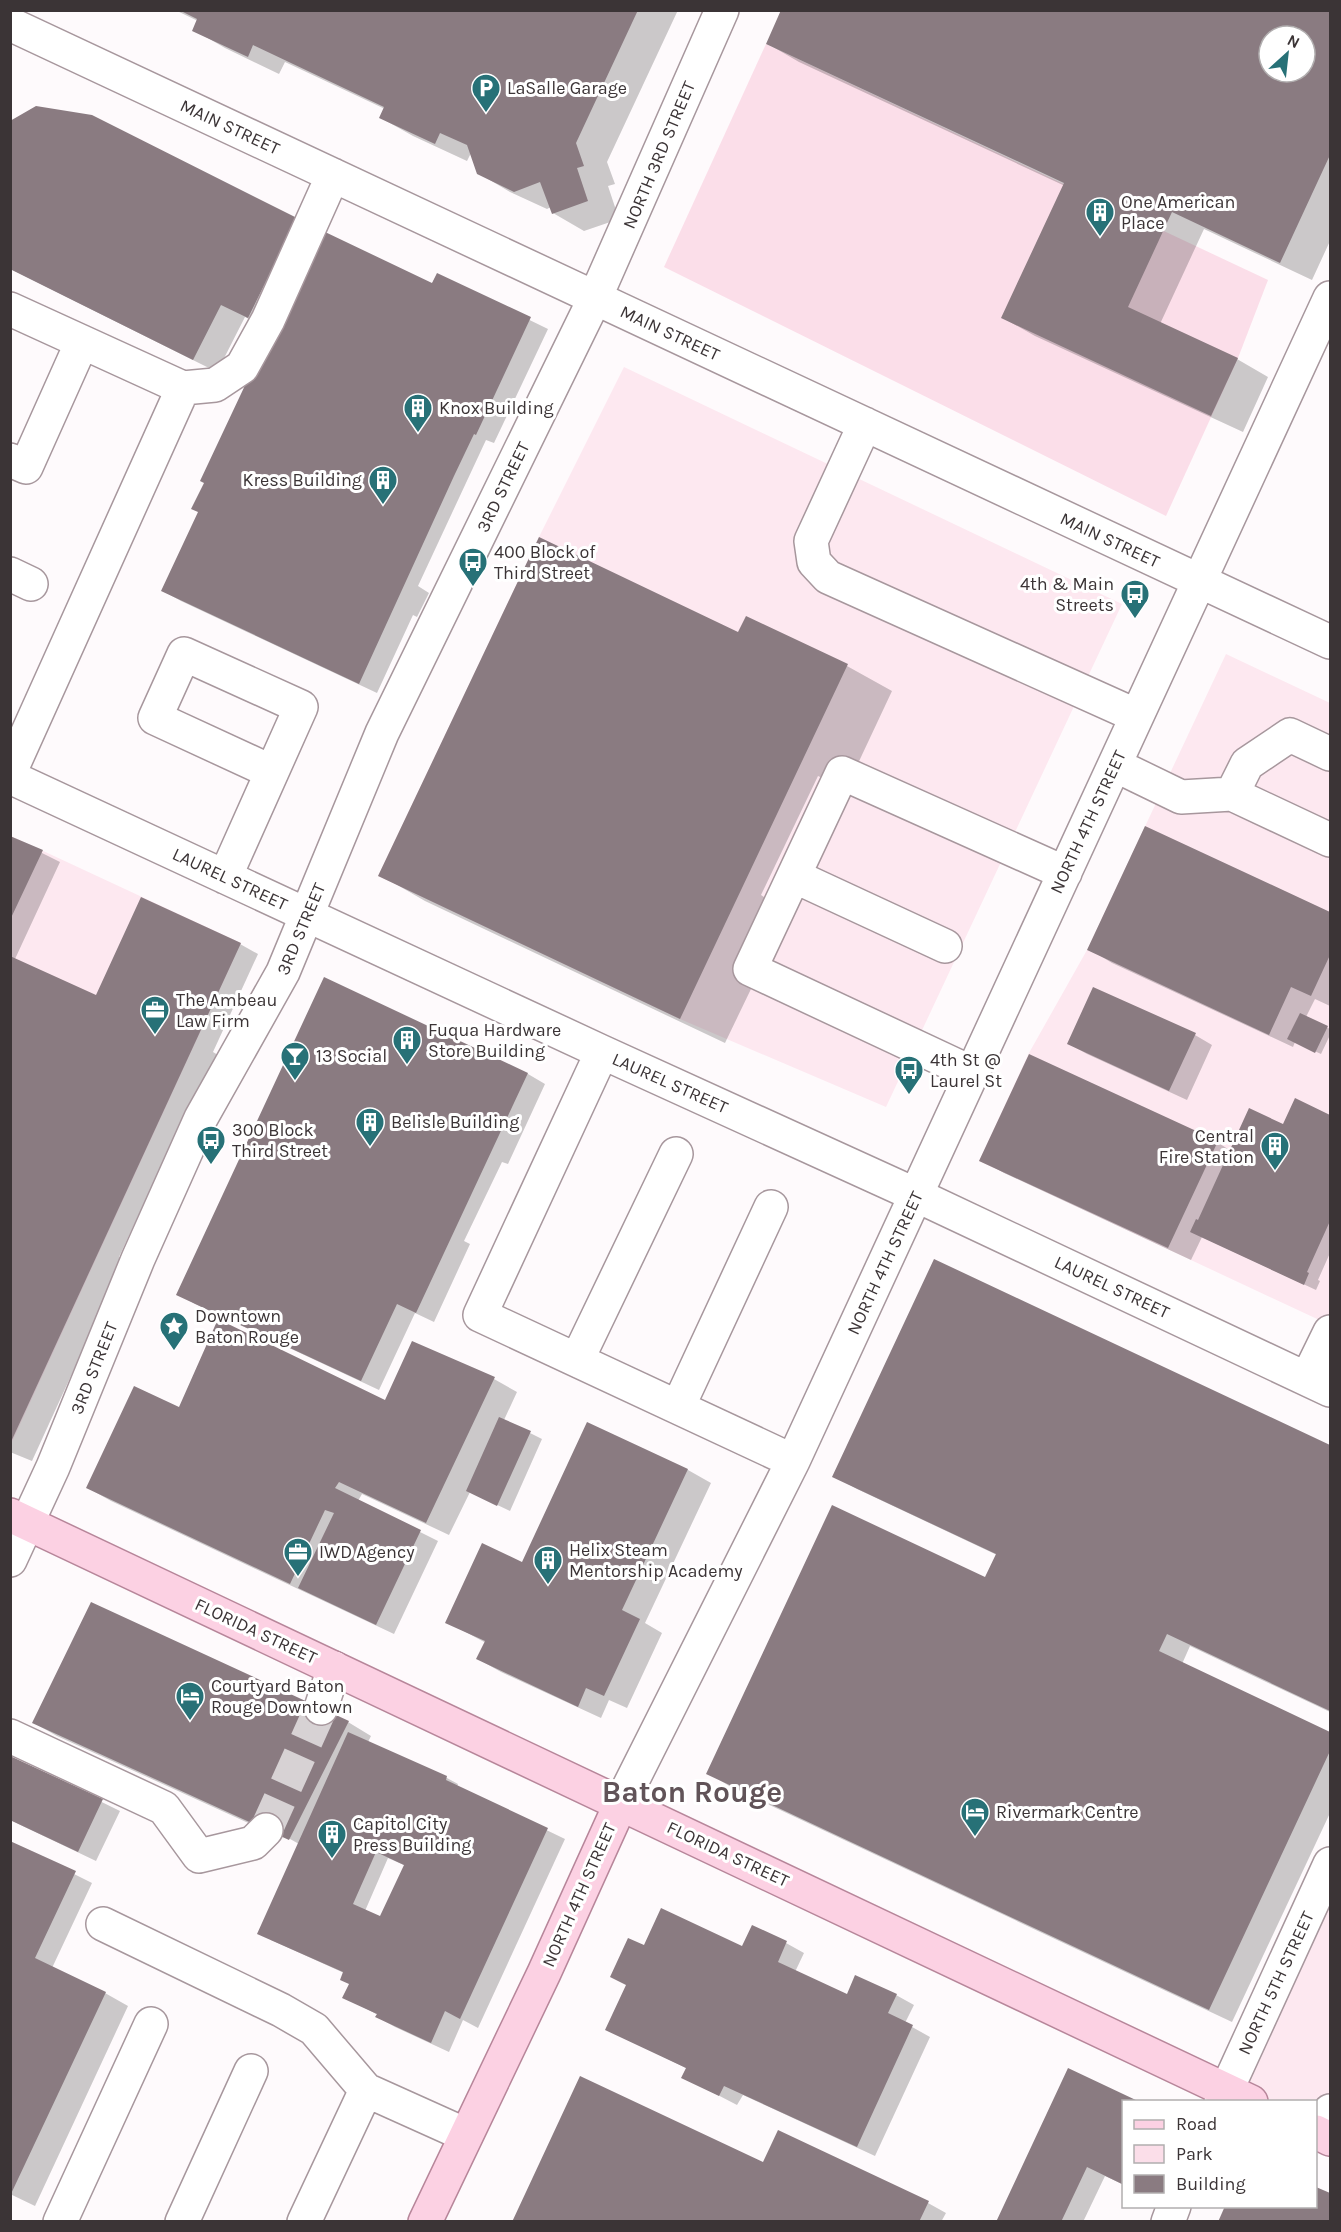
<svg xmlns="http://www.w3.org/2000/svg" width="1341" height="2232" font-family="Karla,sans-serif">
	<rect width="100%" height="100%" fill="#fefafc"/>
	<path fill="#fde8f0" d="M624,367L1122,604L886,1107L680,1019L378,876L539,537Z
		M1226,654L1330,703V1325L979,1161L1029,1053L1087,950Z
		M11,836L241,943L11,1444Z
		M1330,1864V2139L1316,2132V2102L1251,2101L1226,2090Z"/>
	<path fill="#fbdee9" d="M766,44L1268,280L1238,358L1166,516L664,267Z"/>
	<path fill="#0003" fill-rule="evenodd" d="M175,10H678L607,162L615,184L608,186L619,219L584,231L553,213L551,207L547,209L510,192L478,173L471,153L467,161L413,136L381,118L385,109L285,62L279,74L225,48L194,30L198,21Z
		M783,10H1330V241L1312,280L1204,229L1160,324L1237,359L1268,377L1243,432L1035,336L1003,318L1065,186L799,62L768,44ZM1269,36H1305V72H1269Z
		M10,123L431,285L437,275L548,329L494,443L486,440L418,586L429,593L417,617L413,615L377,693L181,601L163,591L200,513L272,331L245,317L217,372L10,269Z
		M746,618L847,666L892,691L846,789L818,776L761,895L788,912L725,1043L425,901L380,875L739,634Z
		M1145,828L1330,914V1006L1315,999L1306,1017L1330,1029V1035L1321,1054L1295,1042L1293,1047L1112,963L1089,949Z
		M10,837L60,862L15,959L97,997L240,944L258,954L213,1052L218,1055L170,1160L165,1158L119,1257L124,1260L32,1461L10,1452Z
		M325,979L528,1074L545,1084L508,1164L502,1162L464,1241L470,1244L434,1322L415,1313L379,1390L195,1304L178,1294Z
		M1195,1035L1212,1045L1187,1100L1087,1054L1069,1044Z
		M1296,1100L1330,1116V1253L1318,1280L1320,1281L1316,1290L1202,1237L1191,1260L1004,1173L981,1160L1217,1142L1231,1151L1284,1126Z
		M935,1261L1330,1447V1712L1190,1646L1182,1664L1330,1733V1813L1232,2022L731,1787L708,1773L986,1579L997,1555L857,1489L834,1476Z
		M494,1379L517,1392L504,1420L542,1439L510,1511L470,1492L449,1535L362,1494L358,1501L438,1541L394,1634L111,1501L88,1488L179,1409L385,1402Z
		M588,1424L688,1470L711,1483L645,1623L662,1633L627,1708L609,1700L601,1718L501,1672L478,1659L486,1643L447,1622L523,1564Z
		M348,1722L371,1736L368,1742L447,1778L458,1784L457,1787L565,1839L478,2028L463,2020L449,2052L395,2027L377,2017L378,2015L344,1997L350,1984L344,1973L271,1940L299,1844L283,1835L282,1838L286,1840L57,1736L34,1723ZM388,1858L406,1866L381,1918L365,1911Z
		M10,1757L120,1811L96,1861L10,1820Z
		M10,1842L92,1883L52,1968L105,1993L128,2006L35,2206L10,2194Z
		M786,1943L804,1953L795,1972L848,1996L896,1995L914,2005L905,2023L930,2037L875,2156L743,2095L737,2105L683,2077L688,2069L607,2029L645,1947L743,1948Z
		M1124,2102V2185L1105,2176L1083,2222H998Z
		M764,2164L928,2203L946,2213L941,2222H513Z
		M1316,2188L1330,2195V2222H1220L1316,2206Z"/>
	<path fill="#8a7b81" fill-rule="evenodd" d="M179,10H638L576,143L584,166L577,168L588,201L552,214L540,182L514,192L477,174L467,145L440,133L435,144L379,118L384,107L253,45L248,57L192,31L197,19Z
		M781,10H1330V155L1280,263L1172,212L1128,307L1238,358L1211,416L1001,318L1064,183L766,44ZM1269,36H1305V72H1269Z
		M36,106L92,115L297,218L248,318L221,305L193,360L10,269V121Z
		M323,231L432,283L437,273L531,317L476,435L474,434L454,476L359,684L161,591L198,512L191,509L204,483L200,481L248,379Z
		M539,537L738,632L746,616L848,664L680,1019L378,876Z
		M1145,826L1330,912V955L1311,996L1291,987L1269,1035L1087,950Z
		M10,836L43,850L10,920Z
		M141,897L241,943L10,1444V956L96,995Z
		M324,977L528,1073L416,1313L397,1304L361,1381L176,1295Z
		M1093,987L1196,1033L1169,1091L1067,1044Z
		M1300,1013L1328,1026L1315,1053L1287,1039Z
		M1029,1054L1218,1141L1168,1248L979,1161Z
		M1295,1098L1330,1115V1221L1307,1272L1309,1273L1304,1285L1190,1232L1196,1219L1198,1220L1249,1108L1283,1124Z
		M934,1259L1330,1445V1711L1167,1634L1159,1651L1330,1732V1751L1209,2010L706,1774L832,1505L985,1577L996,1554L832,1477Z
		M218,1319L385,1400L412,1341L495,1377L426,1523L339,1482L335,1488L421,1530L376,1625L298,1588L334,1513L325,1510L290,1584L86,1488L134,1386L179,1407Z
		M499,1417L531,1431L497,1506L466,1491Z
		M587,1422L688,1469L622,1610L640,1619L604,1696L586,1688L578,1707L476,1659L485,1641L445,1623L482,1543L522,1562Z
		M91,1602L349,1721L289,1840L32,1723Z
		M348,1732L447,1776L446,1780L548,1828L460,2019L445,2011L431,2043L375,2017L377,2014L342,1998L349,1984L340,1980L343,1972L257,1934ZM376,1852L404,1865L380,1916L353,1904Z
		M10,1756L103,1799L78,1852L10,1820Z
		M10,1841L76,1871L35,1958L106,1992L10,2196Z
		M661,1908L742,1946L752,1925L787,1941L778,1962L847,1994L855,1975L897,1994L888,2013L913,2025L857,2147L724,2086L719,2096L681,2078L686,2068L605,2030L626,1985L610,1977L628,1938L644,1945Z
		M1068,2068L1140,2102H1124V2185L1087,2167L1061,2222H996Z
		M580,2076L763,2162L778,2130L929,2201L919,2222H512Z
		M1316,2187L1330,2193V2222H1218L1225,2206H1316Z"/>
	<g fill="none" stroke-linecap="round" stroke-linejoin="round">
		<path stroke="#d7d2d4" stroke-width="33" stroke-dasharray="33 16" stroke-linecap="butt" d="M266,1830L321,1708"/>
		<g stroke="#a7979d" stroke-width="36">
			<path id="minor" d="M10,24L1330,642
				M10,309L183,388L215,385L242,367L268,320L333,175
				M865,424L811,541L814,562L828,577L1137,716
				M10,460L26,467L82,342
				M10,574L31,584
				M1115,765L1181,797L1232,794L1330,840
				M10,772L183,388
				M10,777L602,1052L916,1195L1330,1390
				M1232,794L1247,764L1290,735L1330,754
				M794,876L945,946
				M225,877L301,707L184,654L155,718L272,772
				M602,1052L480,1315L793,1461
				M972,1073L750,969L842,773L1065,873
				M577,1360L676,1154
				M1307,1379L1330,1332
				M678,1407L771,1207
				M10,1560L53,1467L138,1259L201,1118L283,972L382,733L595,298L722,10
				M321,1708L334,1668
				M10,1736L164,1808L199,1856L253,1843L266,1830
				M621,1803L793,1461L1330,298
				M103,1924L281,2010L314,2029L366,2090L466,2135
				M1221,2102L1330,1864
				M1320,2134L1330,2111
				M60,2222L151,2024
				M182,2222L251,2071
				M304,2222L366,2090
				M1168,2222L1174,2206"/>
		</g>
		<g stroke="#b7869a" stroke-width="36">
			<path id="major" d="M10,1515L1251,2102
				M1316,2132L1330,2139
				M425,2222L544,1973L621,1803"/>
		</g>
		<use href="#minor" stroke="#fff" stroke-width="33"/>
		<use href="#major" stroke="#fcd1e3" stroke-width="33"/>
	</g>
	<defs>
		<g id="parking-pin" transform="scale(1.5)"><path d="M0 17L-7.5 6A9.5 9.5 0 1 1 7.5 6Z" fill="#277177" stroke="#fff"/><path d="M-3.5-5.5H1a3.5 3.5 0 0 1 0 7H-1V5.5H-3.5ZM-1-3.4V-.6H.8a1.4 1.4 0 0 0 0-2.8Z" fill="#fff"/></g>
		<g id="building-pin" transform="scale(1.5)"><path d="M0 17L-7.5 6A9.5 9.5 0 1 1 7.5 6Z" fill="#277177" stroke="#fff"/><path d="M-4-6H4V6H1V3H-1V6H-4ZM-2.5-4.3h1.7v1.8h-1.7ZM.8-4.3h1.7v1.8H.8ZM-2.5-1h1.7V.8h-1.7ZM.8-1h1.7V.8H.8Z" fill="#fff"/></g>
		<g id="bus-pin" transform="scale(1.5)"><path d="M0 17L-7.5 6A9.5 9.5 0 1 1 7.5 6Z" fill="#277177" stroke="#fff"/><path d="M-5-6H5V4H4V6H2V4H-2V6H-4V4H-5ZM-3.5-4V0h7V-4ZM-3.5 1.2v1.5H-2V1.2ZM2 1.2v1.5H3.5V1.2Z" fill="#fff"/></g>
		<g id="office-pin" transform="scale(1.5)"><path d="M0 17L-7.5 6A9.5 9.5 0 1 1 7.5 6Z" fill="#277177" stroke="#fff"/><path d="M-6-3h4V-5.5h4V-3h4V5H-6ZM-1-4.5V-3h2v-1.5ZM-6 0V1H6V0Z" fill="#fff"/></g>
		<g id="bar-pin" transform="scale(1.5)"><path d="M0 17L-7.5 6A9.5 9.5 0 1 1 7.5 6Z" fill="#277177" stroke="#fff"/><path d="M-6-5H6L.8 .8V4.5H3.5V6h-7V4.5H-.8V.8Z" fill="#fff"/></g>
		<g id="sight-pin" transform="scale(1.5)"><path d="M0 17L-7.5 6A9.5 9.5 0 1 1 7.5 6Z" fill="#277177" stroke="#fff"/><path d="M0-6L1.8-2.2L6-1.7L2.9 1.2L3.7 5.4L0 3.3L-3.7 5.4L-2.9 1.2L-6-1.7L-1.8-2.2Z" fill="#fff"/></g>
		<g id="hotel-pin" transform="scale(1.5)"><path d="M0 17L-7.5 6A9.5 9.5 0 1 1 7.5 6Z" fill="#277177" stroke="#fff"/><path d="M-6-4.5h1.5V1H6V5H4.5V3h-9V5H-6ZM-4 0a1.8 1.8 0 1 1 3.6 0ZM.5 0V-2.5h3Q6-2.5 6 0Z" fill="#fff"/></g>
	</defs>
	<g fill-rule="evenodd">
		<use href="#parking-pin" x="486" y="88"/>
		<use href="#building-pin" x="1100" y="212"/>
		<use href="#building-pin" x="418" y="408"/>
		<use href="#building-pin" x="383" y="480"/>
		<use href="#bus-pin" x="473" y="562"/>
		<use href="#bus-pin" x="1135" y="594"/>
		<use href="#office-pin" x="155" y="1010"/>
		<use href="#building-pin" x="407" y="1040"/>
		<use href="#bar-pin" x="295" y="1056"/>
		<use href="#bus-pin" x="909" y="1070"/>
		<use href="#building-pin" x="370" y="1122"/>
		<use href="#bus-pin" x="211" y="1140"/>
		<use href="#building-pin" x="1275" y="1146"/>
		<use href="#sight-pin" x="174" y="1326"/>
		<use href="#office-pin" x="298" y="1552"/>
		<use href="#building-pin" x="548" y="1560"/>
		<use href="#hotel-pin" x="190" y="1696"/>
		<use href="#hotel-pin" x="975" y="1812"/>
		<use href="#building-pin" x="332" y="1834"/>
	</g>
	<g text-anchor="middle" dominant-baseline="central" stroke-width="6" stroke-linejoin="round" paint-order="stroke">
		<g font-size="18" fill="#3b3436" stroke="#fff" text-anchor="start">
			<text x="507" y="88">LaSalle Garage</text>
			<text x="1121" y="202">One American<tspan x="1121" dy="21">Place</tspan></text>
			<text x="439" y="408">Knox Building</text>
			<text x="362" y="480" text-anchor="end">Kress Building</text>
			<text x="494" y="552">400 Block of<tspan x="494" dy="21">Third Street</tspan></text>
			<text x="1114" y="584" text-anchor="end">4th &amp; Main<tspan x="1114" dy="21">Streets</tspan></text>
			<text x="176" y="1000">The Ambeau<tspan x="176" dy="21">Law Firm</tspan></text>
			<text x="428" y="1030">Fuqua Hardware<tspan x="428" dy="21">Store Building</tspan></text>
			<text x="316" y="1056">13 Social</text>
			<text x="930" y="1060">4th St @<tspan x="930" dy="21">Laurel St</tspan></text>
			<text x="391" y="1122">Belisle Building</text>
			<text x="232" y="1130">300 Block<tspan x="232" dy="21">Third Street</tspan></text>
			<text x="1254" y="1136" text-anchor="end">Central<tspan x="1254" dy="21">Fire Station</tspan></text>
			<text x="195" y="1316">Downtown<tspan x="195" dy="21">Baton Rouge</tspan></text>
			<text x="569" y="1550">Helix Steam<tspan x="569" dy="21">Mentorship Academy</tspan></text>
			<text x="319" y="1552">IWD Agency</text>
			<text x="211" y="1686">Courtyard Baton<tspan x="211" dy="21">Rouge Downtown</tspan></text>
			<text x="996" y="1812">Rivermark Centre</text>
			<text x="353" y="1824">Capitol City<tspan x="353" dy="21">Press Building</tspan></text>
		</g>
		<g font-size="18" fill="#3b3436" stroke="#fff">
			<text transform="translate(230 127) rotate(25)">MAIN STREET</text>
			<text transform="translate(659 155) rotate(-67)">NORTH 3RD STREET</text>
			<text transform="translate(670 333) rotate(25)">MAIN STREET</text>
			<text transform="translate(503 487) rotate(-64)">3RD STREET</text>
			<text transform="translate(1110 540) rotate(25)">MAIN STREET</text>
			<text transform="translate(1088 822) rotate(-65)">NORTH 4TH STREET</text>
			<text transform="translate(230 879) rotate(25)">LAUREL STREET</text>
			<text transform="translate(301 929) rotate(-67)">3RD STREET</text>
			<text transform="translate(670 1083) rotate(24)">LAUREL STREET</text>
			<text transform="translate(885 1263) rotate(-65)">NORTH 4TH STREET</text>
			<text transform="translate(1112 1287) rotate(25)">LAUREL STREET</text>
			<text transform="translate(94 1368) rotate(-68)">3RD STREET</text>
			<text transform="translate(256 1631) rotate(25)">FLORIDA STREET</text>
			<text transform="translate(728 1854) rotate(25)">FLORIDA STREET</text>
			<text transform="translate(579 1895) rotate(-66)">NORTH 4TH STREET</text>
			<text transform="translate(1276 1983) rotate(-65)">NORTH 5TH STREET</text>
		</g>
		<g font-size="30" font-weight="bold" fill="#615358" stroke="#fff">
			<text x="692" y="1792">Baton Rouge</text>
		</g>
	</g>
	<rect width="1341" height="2232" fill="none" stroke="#3b3436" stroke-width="24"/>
	<rect x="1122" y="2100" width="195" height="108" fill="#ffffff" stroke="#b1aeaf" stroke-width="1.5"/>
	<rect x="1134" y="2120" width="30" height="9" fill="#fcd1e3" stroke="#b1aeaf" stroke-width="1.5"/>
	<text x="1176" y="2130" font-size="18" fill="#3b3436">Road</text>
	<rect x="1134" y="2145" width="30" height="18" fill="#fbdee9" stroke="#b1aeaf" stroke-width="1.5"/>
	<text x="1176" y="2160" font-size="18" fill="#3b3436">Park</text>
	<rect x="1134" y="2175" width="30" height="18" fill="#8a7b81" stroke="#b1aeaf" stroke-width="1.5"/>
	<text x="1176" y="2190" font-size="18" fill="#3b3436">Building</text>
	<g transform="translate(1287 54) rotate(27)"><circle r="28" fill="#ffffff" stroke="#b1aeaf" stroke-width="1.5"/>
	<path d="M0-4.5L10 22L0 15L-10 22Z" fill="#277177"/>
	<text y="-9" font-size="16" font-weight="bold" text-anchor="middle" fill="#3b3436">N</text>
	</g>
</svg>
